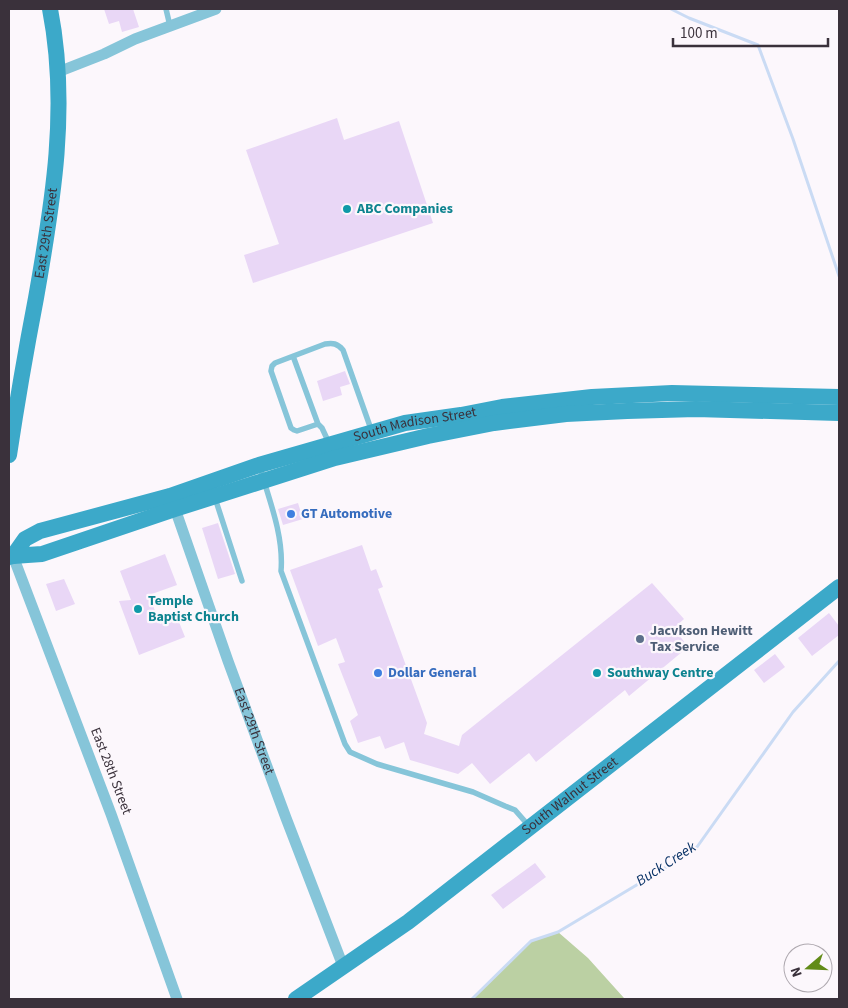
<svg xmlns="http://www.w3.org/2000/svg" width="848" height="1008" font-family="'Source Sans 3',sans-serif">
	<rect width="100%" height="100%" fill="#fcf7fc"/>
	<path fill="#bbd0a3" d="M558,932L588,958L624,998L628,999H472L531,941Z"/>
	<g fill="none" stroke-linecap="round" stroke-linejoin="round">
		<path stroke="#cadbf4" stroke-width="3" d="M671,9L689,18L758,45L793,139L839,276
			M472,999L531,941L558,932L660,871L697,847L793,712L839,661"/>
	</g>
	<path fill="#e9d7f6" d="M104,9H133L139,27L122,32L119,21L109,24Z
		M337,118L344,140L399,121L433,223L253,283L244,255L279,244L246,150Z
		M345,371L350,384L340,387L342,395L323,401L317,381Z
		M298,503L303,519L283,525L278,509Z
		M218,523L235,574L218,579L202,528Z
		M362,545L371,571L376,569L383,587L378,589L427,723L424,734L459,746L462,735L652,583L684,619L674,628L688,647L629,696L625,690L536,762L529,753L490,784L472,763L458,774L410,760L404,742L385,749L380,736L358,743L350,721L358,715L338,664L345,662L336,638L318,646L290,570Z
		M165,554L177,585L149,595L160,624L177,617L185,637L139,655L119,601L131,600L120,571Z
		M64,579L75,604L56,611L46,584Z
		M829,613L839,626V635L812,656L798,638Z
		M775,654L785,667L764,683L754,670Z
		M535,863L546,877L503,909L491,895Z"/>
	<g fill="none" stroke-linecap="round" stroke-linejoin="round">
		<path stroke="#86c5d9" stroke-width="5.5" d="M166,9L170,26
			M293,356L318,424
			M329,443L322,428L318,424L297,431L294,430L291,428L271,371L272,366L275,363L325,344C333,343 337,343 343,350L372,432
			M259,465C269,499 284,536 281,571L345,744L350,752L377,764L473,792L505,806L515,810L529,826
			M215,498L242,581"/>
		<g stroke="#86c5d9" stroke-width="11">
			<path d="M58,72L104,54L135,39L216,9"/>
			<path id="s1" d="M173,503L228,661L286,818L343,966"/>
			<path d="M13,556L111,814L177,999"/>
		</g>
		<g stroke="#3ca9c9" stroke-width="16">
			<path id="s2" d="M9,455C17,402 26,350 36,298C53,202 69,106 50,9"/>
			<path id="s3" d="M13,556L25,539L40,531L170,496L259,465L405,423L461,415L502,407L592,397L672,393L839,397"/>
			<path d="M9,557L13,556L42,554L175,509L335,458L428,436L494,423L566,414L627,411L696,409L839,413"/>
			<path id="s4" d="M296,999L408,922L839,587"/>
		</g>
	</g>
	<g fill="#0f9aa8" stroke="#fcf7fc" stroke-width="2">
		<circle cx="347" cy="209" r="5"/>
		<circle cx="138" cy="609" r="5"/>
		<circle cx="597" cy="673" r="5"/>
	</g>
	<g fill="#3f7fe0" stroke="#fcf7fc" stroke-width="2">
		<circle cx="291" cy="514" r="5"/>
		<circle cx="378" cy="673" r="5"/>
	</g>
	<circle fill="#5c6f8a" stroke="#fcf7fc" stroke-width="2" cx="640" cy="639" r="5"/>
	<g text-anchor="middle" dominant-baseline="central" stroke-width="4.5" stroke-linejoin="round" paint-order="stroke">
		<g font-size="14" font-weight="bold" fill="#0d838f" stroke="#fcf7fc" text-anchor="start">
			<text x="357" y="209">ABC Companies</text>
			<text x="148" y="601">Temple<tspan x="148" dy="16">Baptist Church</tspan></text>
			<text x="607" y="673">Southway Centre</text>
		</g>
		<g font-size="14" fill="#3a313b" stroke="#fcf7fc">
			<text stroke="none"><textPath href="#s2" startOffset="225">East 29th Street</textPath></text>
			<text stroke="none"><textPath href="#s3" startOffset="428">South Madison Street</textPath></text>
			<text stroke="none"><textPath href="#s1" startOffset="242">East 29th Street</textPath></text>
			<text transform="translate(111 771) rotate(69)">East 28th Street</text>
			<text stroke="none"><textPath href="#s4" startOffset="341">South Walnut Street</textPath></text>
		</g>
		<g font-size="14" font-weight="bold" fill="#366cbe" stroke="#fcf7fc" text-anchor="start">
			<text x="301" y="514">GT Automotive</text>
			<text x="388" y="673">Dollar General</text>
		</g>
		<g font-size="14" font-weight="bold" fill="#4e5e75" stroke="#fcf7fc" text-anchor="start">
			<text x="650" y="631">Jacvkson Hewitt<tspan x="650" dy="16">Tax Service</tspan></text>
		</g>
		<g font-size="15" font-style="italic" fill="#0a3367" stroke="#fcf7fc">
			<text transform="translate(666 864) rotate(-33)">Buck Creek</text>
		</g>
	</g>
	<rect width="848" height="1008" fill="none" stroke="#3a313b" stroke-width="20"/>
	<g transform="translate(808 968) rotate(251)"><circle r="24" fill="#fcf7fc" stroke="#aea8af"/>
	<path d="M0-4L9 19L0 12L-9 19Z" fill="#628b18"/>
	<text y="-8" font-size="14" font-weight="bold" text-anchor="middle" fill="#3a313b">N</text>
	</g>
	<path d="M673 38v8h155v-8" fill="none" stroke="#3a313b" stroke-width="2.5"/>
	<text x="680" y="38" font-size="15" fill="#3a313b" stroke="#fcf7fc" stroke-width="4" paint-order="stroke">100 m</text>
</svg>
